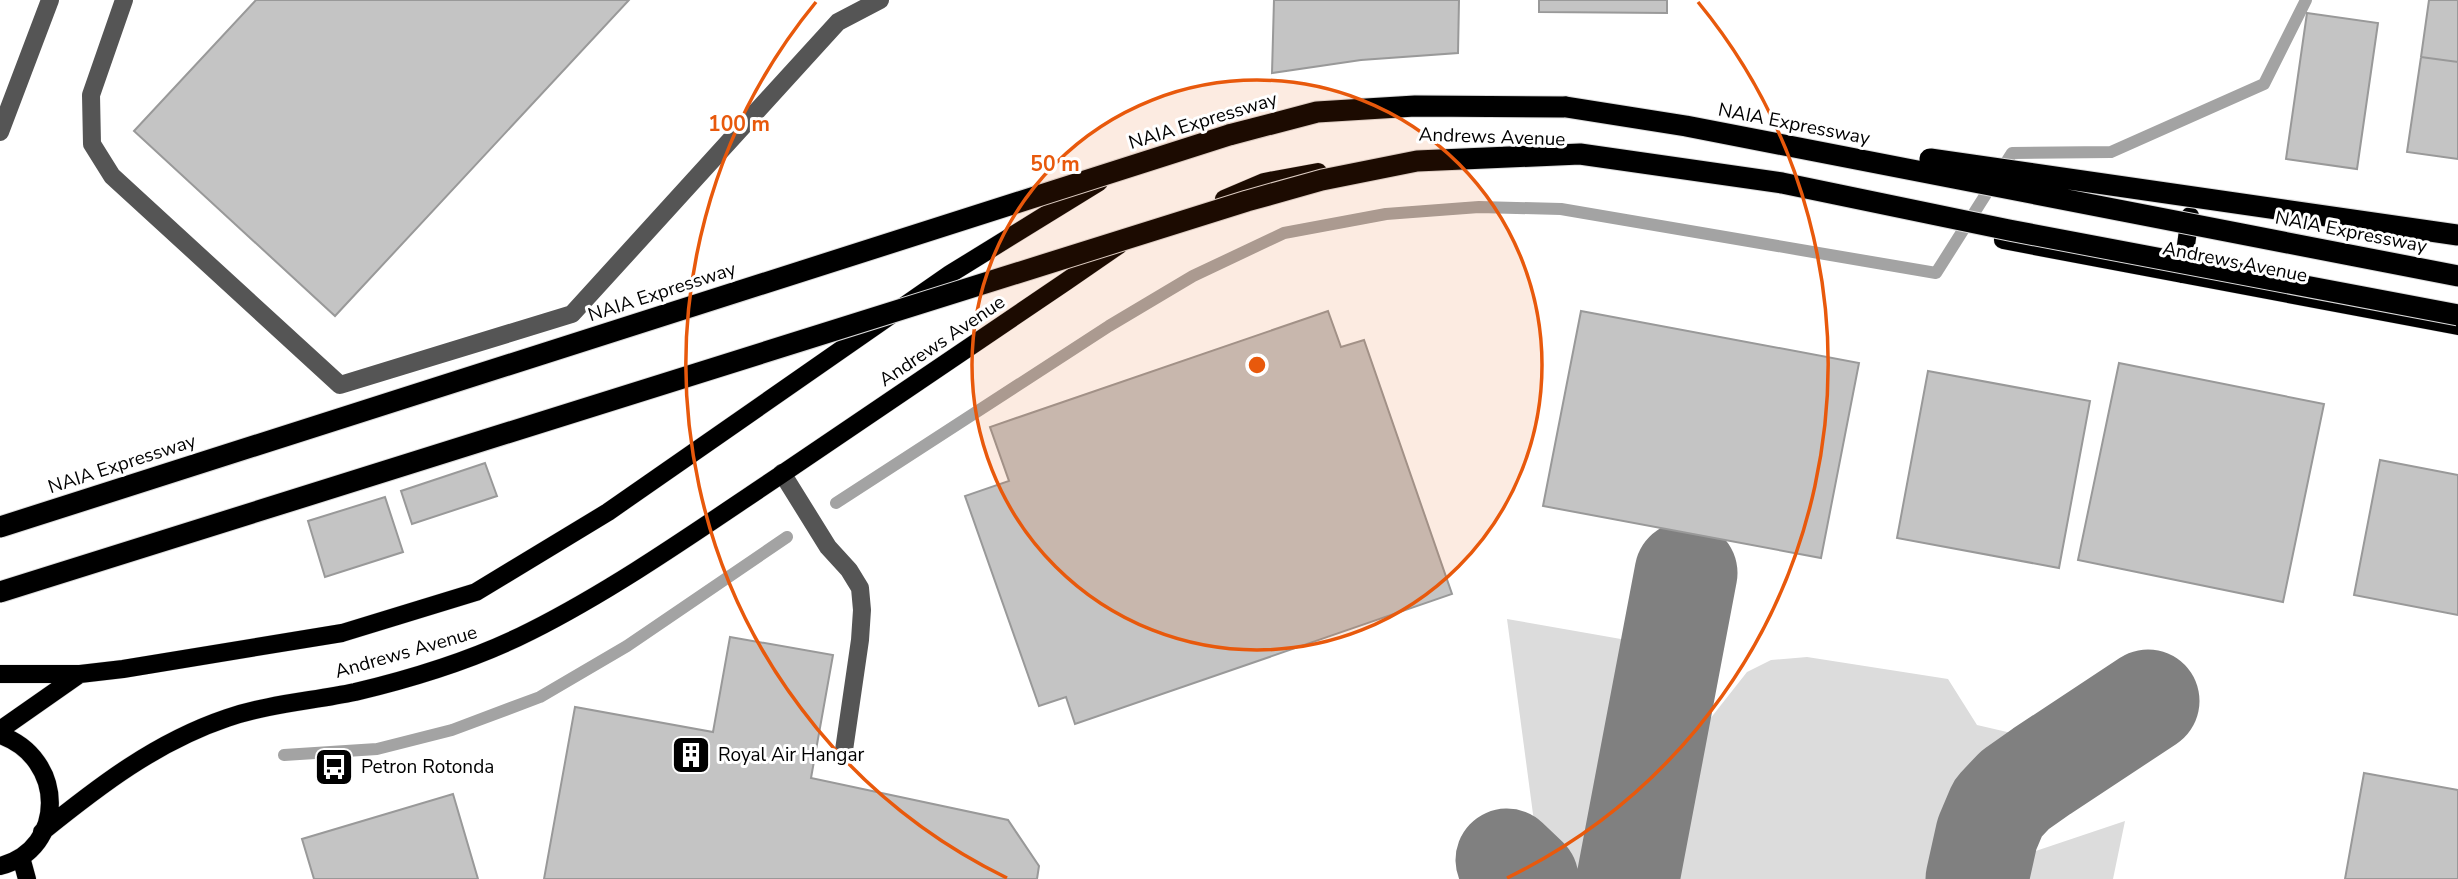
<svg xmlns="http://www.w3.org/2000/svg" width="2458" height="879" font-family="'Nunito Sans',sans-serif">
	<rect width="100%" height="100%" fill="#fff"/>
	<path fill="#dcdcdc" d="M1507,619L1638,642L1600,879H1569C1552,864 1532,854 1535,829Z
		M1807,657L1948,679L1977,725L2046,741C2034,747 2022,753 2012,760C1974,784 1958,837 1950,879H1655L1676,754L1706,724L1747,672L1771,660Z
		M2125,821L2113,879H2004L2005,874L2024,855Z"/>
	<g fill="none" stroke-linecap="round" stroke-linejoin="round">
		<path stroke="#a3a3a3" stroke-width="12" d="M836,503L1109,326L1193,276L1284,233L1386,214L1479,207L1561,209L1936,273L2012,153L2111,152L2264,84L2306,0
			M284,755L377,749L452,730L540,697L627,646L787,537"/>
		<path stroke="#808080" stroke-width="103" d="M1507,860L1527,879
			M1628,879L1686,573
			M1977,879L1987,834L1998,808L2015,790L2042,771L2148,701"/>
	</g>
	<path fill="#c4c4c4" stroke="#999" stroke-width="2" d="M256,0H629L335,316L134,131Z
		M1274,0H1459L1458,53L1361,60L1272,73Z
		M1539,0H1667V13L1539,12Z
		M2429,0H2458V62L2421,57Z
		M2307,13L2378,23L2357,169L2286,159Z
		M2421,57L2458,62V159L2407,152Z
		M1328,311L1341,347L1364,340L1452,594L1075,724L1066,697L1039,706L965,496L1009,481L990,427Z
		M1581,311L1859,363L1821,558L1543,506Z
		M2119,363L2324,404L2283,602L2078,560Z
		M1928,371L2090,401L2059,568L1897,538Z
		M2380,460L2458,475V615L2354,595Z
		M485,463L497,496L412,524L401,491Z
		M385,497L403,552L325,577L308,521Z
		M730,637L833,655L811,778L1008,820L1039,866L1037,879H544L575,707L713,732Z
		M2364,773L2458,790V879H2345Z
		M453,794L478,879H314L302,839Z"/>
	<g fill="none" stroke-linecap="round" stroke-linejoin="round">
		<g stroke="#dbdbdb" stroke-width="19">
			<path id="major" d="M1224,199L1264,182L1318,172
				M2003,240L2458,326
				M2182,274L2190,216
				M0,674H80L123,669L342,633L476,592L608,512L950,274L1099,182
				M0,730L80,674
				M0,735C66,758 67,849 0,866
				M42,832C99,786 156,742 227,718C268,704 312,701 355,692C414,678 476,659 531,631C618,587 698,530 779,476C892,400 1006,323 1119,245
				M21,857L27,879"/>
		</g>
		<g stroke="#dbdbdb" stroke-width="23">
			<path id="highway" d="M1229,135L1317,112L1415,106L1566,107"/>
		</g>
		<path stroke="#555" stroke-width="18" d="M124,0L91,95L92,144L112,176L340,385L572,314L838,22L880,0
			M0,132L50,0
			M782,473L828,547L849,570L860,588L862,610L860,640L843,757"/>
		<use href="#major" stroke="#000" stroke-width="18"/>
		<use href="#highway" stroke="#000" stroke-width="21"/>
		<g stroke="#dbdbdb" stroke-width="23" stroke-linecap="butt">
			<path id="highway-bridge" d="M1566,107L1686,126L2458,276
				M1930,159L2458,235
				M0,527L1229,135
				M0,592L1247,201L1322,180L1417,161L1580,154L1782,183L2009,230L2458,315"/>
		</g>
		<use href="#highway-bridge" stroke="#000" stroke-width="21"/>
	</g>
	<circle cx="1257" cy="365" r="285" fill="#e8590c" fill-opacity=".12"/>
	<g fill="none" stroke="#e8590c" stroke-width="3.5">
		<circle cx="1257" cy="365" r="285"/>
		<path d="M1007 878A571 571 0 0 1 816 2M1698 2A571 571 0 0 1 1507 878"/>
	</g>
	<defs>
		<g id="building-square" transform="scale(2.0125)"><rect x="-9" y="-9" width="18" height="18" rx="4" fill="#000" stroke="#fff"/><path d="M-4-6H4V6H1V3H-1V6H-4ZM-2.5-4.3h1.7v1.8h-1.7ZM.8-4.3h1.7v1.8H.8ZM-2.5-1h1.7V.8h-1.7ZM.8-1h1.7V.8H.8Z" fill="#fff"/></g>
		<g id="bus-square" transform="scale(2.0125)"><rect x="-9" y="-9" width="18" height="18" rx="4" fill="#000" stroke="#fff"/><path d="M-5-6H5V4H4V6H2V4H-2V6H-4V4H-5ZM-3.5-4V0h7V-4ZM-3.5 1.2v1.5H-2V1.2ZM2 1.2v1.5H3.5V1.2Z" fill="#fff"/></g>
	</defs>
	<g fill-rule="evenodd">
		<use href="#building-square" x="691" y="755"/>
		<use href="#bus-square" x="334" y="767"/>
	</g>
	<g text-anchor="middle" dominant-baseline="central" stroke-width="6" stroke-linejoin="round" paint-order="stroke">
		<g font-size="19" fill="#000" stroke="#fff">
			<text transform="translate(1203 121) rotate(-17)">NAIA Expressway</text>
			<text transform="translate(1794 124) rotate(11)">NAIA Expressway</text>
			<text transform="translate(1492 137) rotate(2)">Andrews Avenue</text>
			<text transform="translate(2351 232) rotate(11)">NAIA Expressway</text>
			<text transform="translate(2235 262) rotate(11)">Andrews Avenue</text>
			<text transform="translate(662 292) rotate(-18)">NAIA Expressway</text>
			<text transform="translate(942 341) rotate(-34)">Andrews Avenue</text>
			<text transform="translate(122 464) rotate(-18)">NAIA Expressway</text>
			<text transform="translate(406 652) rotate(-16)">Andrews Avenue</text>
		</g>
		<g font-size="19" fill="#000" stroke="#fff" text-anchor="start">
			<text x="718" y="755">Royal Air Hangar</text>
			<text x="361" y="767">Petron Rotonda</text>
		</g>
	</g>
	<circle cx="1257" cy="365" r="10" fill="#e8590c" stroke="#fff" stroke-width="3.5"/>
	<g font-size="21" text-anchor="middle" font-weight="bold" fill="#e8590c" stroke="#fff" stroke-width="6" stroke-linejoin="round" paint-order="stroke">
		<text x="739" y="131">100 m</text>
		<text x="1055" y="171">50 m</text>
	</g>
</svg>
